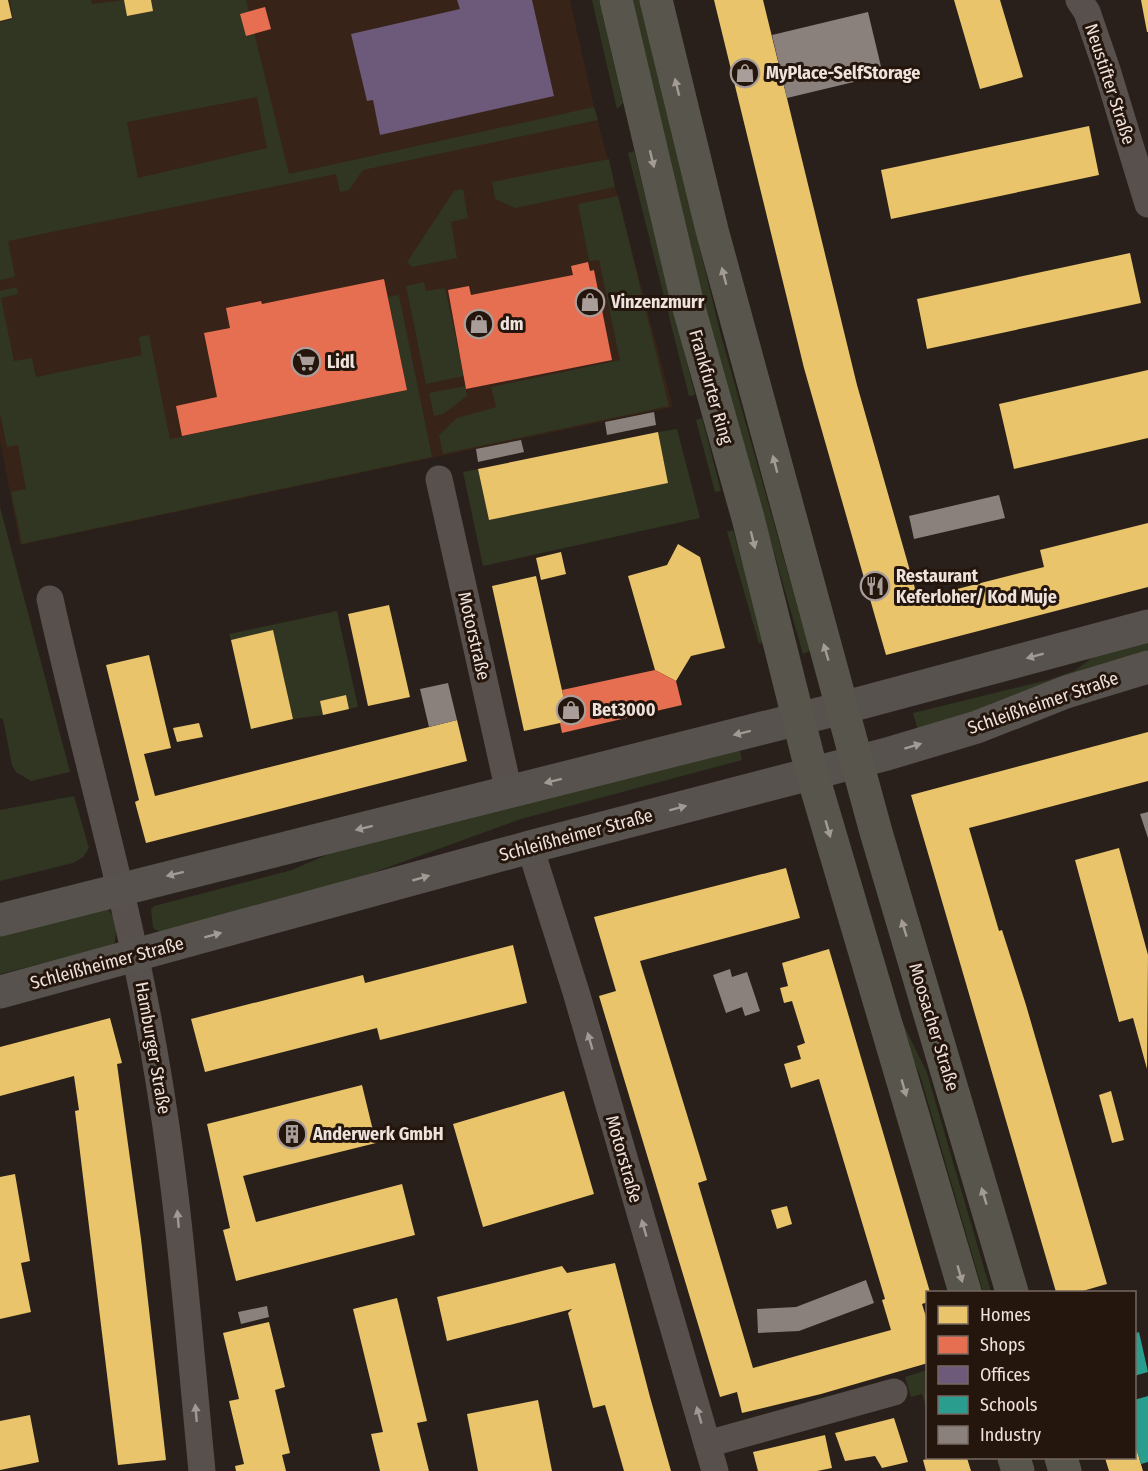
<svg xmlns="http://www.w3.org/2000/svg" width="1148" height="1471" font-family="'Fira Sans Condensed',sans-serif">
	<rect width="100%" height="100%" fill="#29201c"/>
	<path fill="#372317" d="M0,0H570L594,107L673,407L20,545L0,441Z"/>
	<path fill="#303621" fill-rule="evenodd" d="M10,0H91L92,4L124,0L128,16L153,11L151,0H246L289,174L594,107L598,120L363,170L349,190L340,192L336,174L8,241L15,277L0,280V22L13,19ZM257,97L267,148L138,178L127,122Z
		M592,0H599L623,103L617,109Z
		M630,0H640L720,332L810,651L803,654L712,335Z
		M634,151L695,395L689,396L628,153Z
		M609,159L615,187L515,208L495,199L492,182Z
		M463,189L468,218L451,222L457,258L412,267L407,262L454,191Z
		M618,196L669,406L443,454L439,435L457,418L496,407L491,387L620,360L599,260L589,261L578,204Z
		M424,282L426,291L445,288L464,376L426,384L406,286Z
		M17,287L18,294L1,298L14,361L32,358L36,377L142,355L139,337L149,335L170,439L407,390L388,297L399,295L432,457L22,544L11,492L26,489L18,445L7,447L0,413V291Z
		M465,386L467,396L443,414L434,416L429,393Z
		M702,418L721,491L715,492L696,420Z
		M677,429L700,518L483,566L463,472L478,469L489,520L668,483L658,432Z
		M0,507L70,772L31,781L16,772L12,765L3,719L0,718Z
		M733,530L765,642L759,644L727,532Z
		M337,611L358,707L349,709L346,695L320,701L323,715L293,719L273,631L231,640L229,634Z
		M1148,640V651L919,734L913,713L1048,680L1074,671L1096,655Z
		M739,747L742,760L521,819L317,893L161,932L153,928L151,909L154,906L292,870L338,850Z
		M74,796L89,848L83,857L73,863L0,881V810Z
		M107,909C118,919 117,931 114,945L0,974V935Z
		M892,1016L901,1019L927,1073L991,1292H983L920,1075Z
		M927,1370H928L927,1411L922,1394L911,1397L905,1377Z"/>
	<path fill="#e9c46a" d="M0,0H8L12,18L0,21Z
		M124,0H151L153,11L127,16Z
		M714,0H763L857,385L918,599L1044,567L1040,550L1148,523V587L886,655L804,368Z
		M954,0H1000L1023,77L980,89Z
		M1141,0H1148V32H1147Z
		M1089,126L1099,175L891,219L881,170Z
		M1130,253L1141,303L927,349L917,299Z
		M1148,370V438L1014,469L999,404Z
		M658,432L668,483L489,520L478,469Z
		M678,544L700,557L725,648L691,656L676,681L655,670L628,576L667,565Z
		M561,552L566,574L541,580L536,558Z
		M536,576L569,721L524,731L492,586Z
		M389,605L410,697L368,706L348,614Z
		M273,630L293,719L251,729L231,640Z
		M149,655L171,748L144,754L155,796L457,720L467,761L146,843L135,802L139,800L106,665Z
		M346,695L349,709L323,715L320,701Z
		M199,723L203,737L177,742L173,728Z
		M1148,732V781L969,828L999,931L1002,930L1026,1005L1107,1284L1079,1292H1056L911,795Z
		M1119,848L1148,955L1147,1069L1133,1018L1119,1022L1075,860Z
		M786,868L800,918L640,961L707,1180L698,1183L753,1368L891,1330L882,1300L885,1299L819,1079L791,1088L784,1064L801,1059L797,1046L805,1043L792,1001L784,1003L780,988L788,986L782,963L829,949L930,1292H928V1302L922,1304L928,1323V1363L821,1394L742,1413L737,1392L720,1397L599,996L616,991L594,917Z
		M513,945L527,1003L380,1040L377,1028L205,1072L191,1019L363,975L365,983Z
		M110,1018L122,1063L117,1064L141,1239L166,1460L118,1465L75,1111L79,1110L74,1076L0,1096V1047Z
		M362,1085L376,1143L243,1176L256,1222L402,1184L415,1235L236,1281L223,1230L230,1228L207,1124Z
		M564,1091L594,1194L483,1227L453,1124Z
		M1111,1091L1124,1140L1112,1143L1099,1095Z
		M15,1174L30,1261L21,1263L31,1312L0,1319V1177Z
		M787,1206L792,1224L777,1229L771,1210Z
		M615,1263L650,1397L671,1471H624L605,1405L593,1408L568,1313L572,1309L447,1341L437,1297L562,1266L567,1273Z
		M397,1298L427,1421L417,1423L429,1471H380L371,1434L383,1432L353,1309Z
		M269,1322L285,1387L275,1390L290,1453L282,1455L286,1471H236L235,1466L244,1464L229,1401L239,1399L223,1333Z
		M538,1400L552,1471H478L467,1414Z
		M30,1415L39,1462L0,1470V1421Z
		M894,1418L908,1462L882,1468L875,1456L845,1461L835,1433Z
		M825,1435L832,1468L817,1471H758L753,1452Z
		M1135,1444L1143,1471H1109L1105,1458H1134Z
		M930,1458H967L971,1471H926L923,1460Z"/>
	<path fill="#e76f51" d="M265,7L271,29L246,36L240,14Z
		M588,262L590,271L594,270L612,360L466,389L448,290L469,286L471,295L573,275L571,266Z
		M384,279L407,390L182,436L176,406L217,397L204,333L230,328L226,308L261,301L262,304Z
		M655,670L676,681L682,705L562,733L560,723L569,721L562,690Z"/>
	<path fill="#6d597a" d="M457,0H532L554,96L380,135L373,100L367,101L351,34L460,9Z"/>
	<path fill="#2a9d8f" d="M1139,1332L1148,1372L1134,1376V1334Z
		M1148,1396V1462L1141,1464L1134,1442V1400Z"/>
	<path fill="#8a817c" d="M868,12L883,75L787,98L772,35Z
		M654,412L656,425L607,435L605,422Z
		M521,440L524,452L478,462L476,449Z
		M999,495L1005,518L914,539L909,516Z
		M448,683L457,720L429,727L420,689Z
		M1148,812V838L1140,814Z
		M730,969L732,977L747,972L760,1011L745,1016L742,1007L726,1013L713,975Z
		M866,1280L874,1303L799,1331L758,1333L757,1309L796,1307Z
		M267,1306L269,1317L241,1324L238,1312Z"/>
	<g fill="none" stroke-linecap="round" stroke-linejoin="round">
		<path stroke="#57504c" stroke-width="27" d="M1079,0L1087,12L1107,70L1148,204
			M439,479L509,792
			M50,599C85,758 132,914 158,1075C180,1206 189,1339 202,1471
			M530,847L576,992L715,1471
			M707,1444L894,1392"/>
		<path stroke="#57524d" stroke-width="33" d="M0,920L842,708L1148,626
			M0,992L530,847L887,754L977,727L1066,692L1148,667"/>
		<path stroke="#58554d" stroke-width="33" d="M616,0L687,301L748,518L812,773L965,1292
			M656,0L712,230L876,832L1012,1292
			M1014,1458L1018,1471
			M1061,1458L1065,1471"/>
	</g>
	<defs><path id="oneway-solid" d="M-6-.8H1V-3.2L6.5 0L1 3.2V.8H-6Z" transform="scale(1.5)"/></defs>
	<g fill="#a39c94">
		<use href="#oneway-solid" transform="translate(677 87) rotate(-104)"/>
		<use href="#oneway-solid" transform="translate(652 159) rotate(76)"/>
		<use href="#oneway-solid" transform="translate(724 276) rotate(-105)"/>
		<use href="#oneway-solid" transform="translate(775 464) rotate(-105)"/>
		<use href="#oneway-solid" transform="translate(753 540) rotate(76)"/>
		<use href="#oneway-solid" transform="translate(826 652) rotate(-106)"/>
		<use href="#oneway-solid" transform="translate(828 829) rotate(74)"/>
		<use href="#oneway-solid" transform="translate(904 928) rotate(-107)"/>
		<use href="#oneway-solid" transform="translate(904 1088) rotate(74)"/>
		<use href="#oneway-solid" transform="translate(984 1196) rotate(-107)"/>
		<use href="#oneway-solid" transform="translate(960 1274) rotate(74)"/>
	</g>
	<g fill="#a29a94">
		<use href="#oneway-solid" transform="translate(1035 656) rotate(165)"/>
		<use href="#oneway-solid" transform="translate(742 733) rotate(166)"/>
		<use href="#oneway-solid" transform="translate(913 746) rotate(-17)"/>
		<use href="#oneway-solid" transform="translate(553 781) rotate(166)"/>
		<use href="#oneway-solid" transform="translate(678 808) rotate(-15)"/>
		<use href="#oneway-solid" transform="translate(364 828) rotate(166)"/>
		<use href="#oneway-solid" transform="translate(175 874) rotate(166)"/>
		<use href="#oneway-solid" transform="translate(421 878) rotate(-16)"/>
		<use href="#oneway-solid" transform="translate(213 935) rotate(-15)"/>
	</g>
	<g fill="#a29994">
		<use href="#oneway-solid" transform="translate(590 1041) rotate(-106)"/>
		<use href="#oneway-solid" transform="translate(178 1219) rotate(-95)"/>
		<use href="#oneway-solid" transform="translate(644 1228) rotate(-106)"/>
		<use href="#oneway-solid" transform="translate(196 1413) rotate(-95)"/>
		<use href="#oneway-solid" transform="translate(699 1415) rotate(-106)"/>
	</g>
	<defs>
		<g id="shop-ring" transform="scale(1.5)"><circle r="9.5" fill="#25160d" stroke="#a99e99" stroke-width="1.5"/><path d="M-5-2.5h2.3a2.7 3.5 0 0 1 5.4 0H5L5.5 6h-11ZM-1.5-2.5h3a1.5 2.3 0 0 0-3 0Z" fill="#a99e99"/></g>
		<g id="supermarket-ring" transform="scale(1.5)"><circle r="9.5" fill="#25160d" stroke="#a99e99" stroke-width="1.5"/><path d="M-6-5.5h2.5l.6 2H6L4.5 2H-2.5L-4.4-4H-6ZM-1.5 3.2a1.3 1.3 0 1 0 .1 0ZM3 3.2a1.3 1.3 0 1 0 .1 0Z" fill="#a99e99"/></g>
		<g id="restaurant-ring" transform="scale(1.5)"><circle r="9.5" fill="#25160d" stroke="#a99e99" stroke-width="1.5"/><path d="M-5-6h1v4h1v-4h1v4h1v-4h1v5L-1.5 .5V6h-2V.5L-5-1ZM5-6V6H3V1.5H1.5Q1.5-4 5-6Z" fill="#a99e99"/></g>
		<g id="building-ring" transform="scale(1.5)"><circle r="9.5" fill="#25160d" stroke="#a99e99" stroke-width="1.5"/><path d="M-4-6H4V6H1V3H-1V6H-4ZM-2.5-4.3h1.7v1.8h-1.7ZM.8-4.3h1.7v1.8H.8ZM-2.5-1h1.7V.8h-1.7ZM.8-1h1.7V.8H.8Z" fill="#a99e99"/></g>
	</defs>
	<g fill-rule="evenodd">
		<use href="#shop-ring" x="745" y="73"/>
		<use href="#shop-ring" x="590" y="302"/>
		<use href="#shop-ring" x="479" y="324"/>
		<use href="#supermarket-ring" x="306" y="362"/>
		<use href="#restaurant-ring" x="875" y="586"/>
		<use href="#shop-ring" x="571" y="710"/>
		<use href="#building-ring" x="292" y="1134"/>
	</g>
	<g text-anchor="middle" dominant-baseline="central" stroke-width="6" stroke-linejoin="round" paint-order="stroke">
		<g font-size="18" font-weight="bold" fill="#eee2dc" stroke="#25160d" text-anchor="start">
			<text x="766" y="73">MyPlace-SelfStorage</text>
			<text x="611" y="302">Vinzenzmurr</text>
			<text x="500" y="324">dm</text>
			<text x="327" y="362">Lidl</text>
			<text x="896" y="576">Restaurant<tspan x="896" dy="21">Keferloher/ Kod Muje</tspan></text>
			<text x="592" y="710">Bet3000</text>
			<text x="313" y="1134">Anderwerk GmbH</text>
		</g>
		<g font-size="18" fill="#eee2dc" stroke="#25160d">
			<text transform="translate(1110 84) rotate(72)">Neustifter Straße</text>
			<text transform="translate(711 387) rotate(74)">Frankfurter Ring</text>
			<text transform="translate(474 636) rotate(77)">Motorstraße</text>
			<text transform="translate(1043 703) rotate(-19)">Schleißheimer Straße</text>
			<text transform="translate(576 835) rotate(-15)">Schleißheimer Straße</text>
			<text transform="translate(107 963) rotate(-15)">Schleißheimer Straße</text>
			<text transform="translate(934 1027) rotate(73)">Moosacher Straße</text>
			<text transform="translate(153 1048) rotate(80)">Hamburger Straße</text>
			<text transform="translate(624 1159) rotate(74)">Motorstraße</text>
		</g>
	</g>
	<rect x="926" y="1291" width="210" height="168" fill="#25160d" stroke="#756860" stroke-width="1.5"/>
	<rect x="938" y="1306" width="30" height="18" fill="#e9c46a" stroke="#756860" stroke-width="1.5"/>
	<text x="980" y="1321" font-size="18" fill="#eee2dc">Homes</text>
	<rect x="938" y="1336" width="30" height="18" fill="#e76f51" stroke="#756860" stroke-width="1.5"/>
	<text x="980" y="1351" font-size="18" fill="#eee2dc">Shops</text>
	<rect x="938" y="1366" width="30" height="18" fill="#6d597a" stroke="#756860" stroke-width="1.5"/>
	<text x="980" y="1381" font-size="18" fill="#eee2dc">Offices</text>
	<rect x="938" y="1396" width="30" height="18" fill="#2a9d8f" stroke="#756860" stroke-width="1.5"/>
	<text x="980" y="1411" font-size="18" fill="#eee2dc">Schools</text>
	<rect x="938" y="1426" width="30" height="18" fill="#8a817c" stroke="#756860" stroke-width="1.5"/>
	<text x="980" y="1441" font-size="18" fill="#eee2dc">Industry</text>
</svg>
